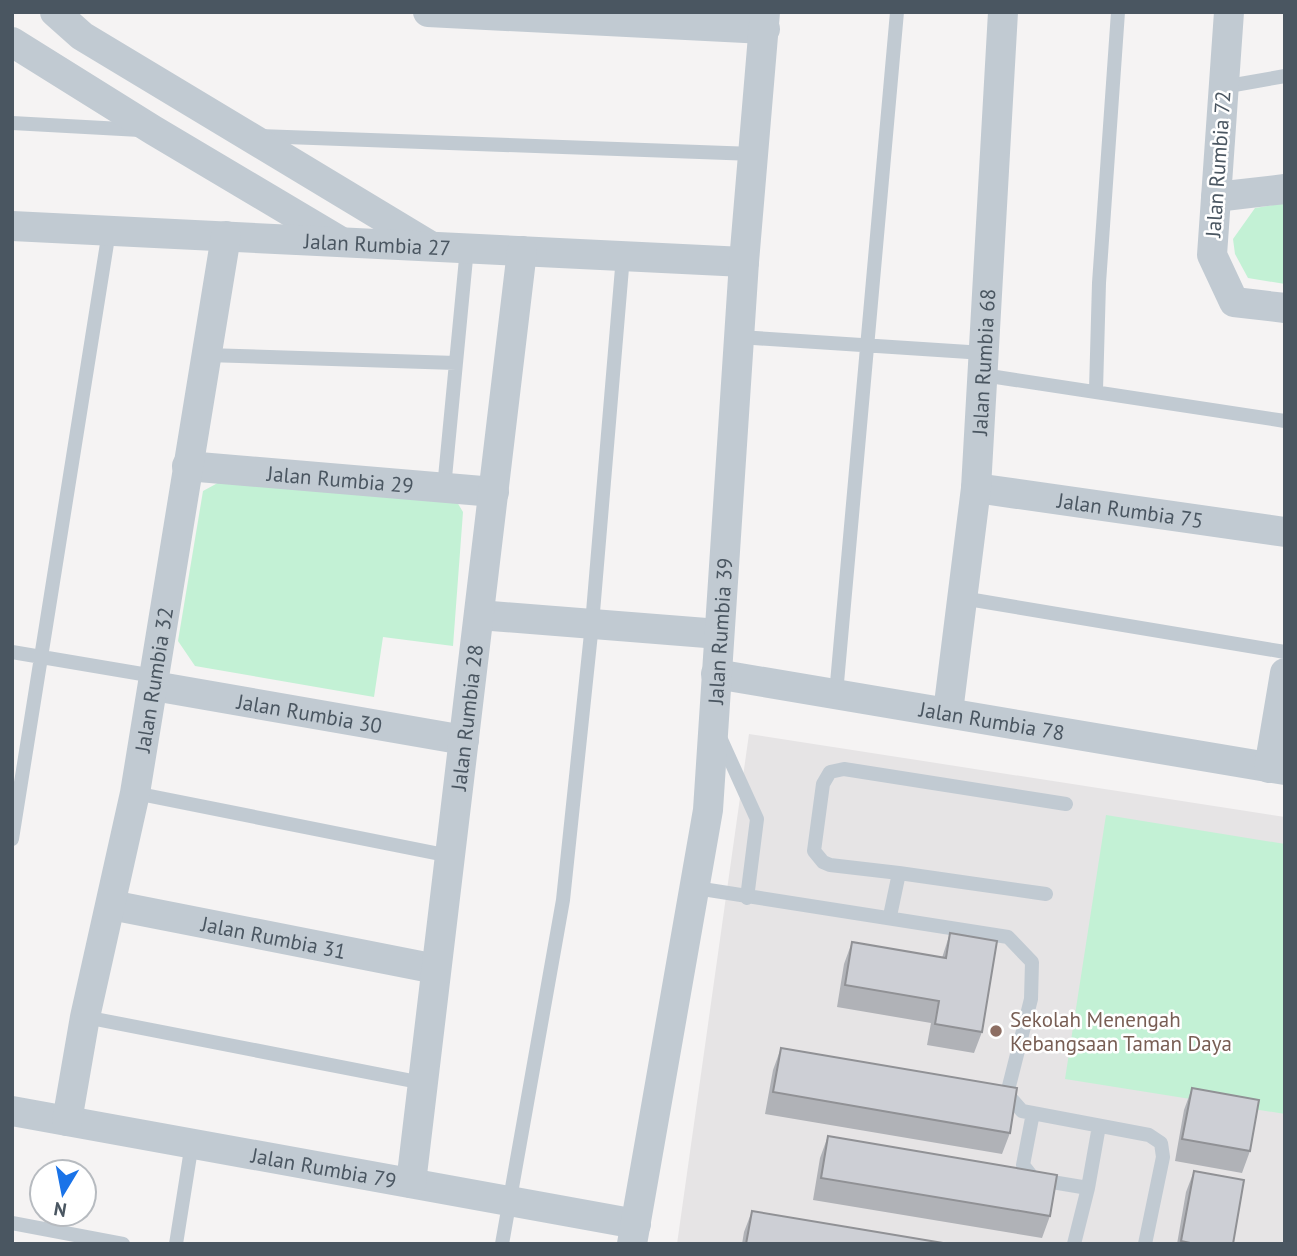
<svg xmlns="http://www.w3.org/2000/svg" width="1297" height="1256" font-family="'PT Sans',sans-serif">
	<rect width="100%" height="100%" fill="#f5f3f3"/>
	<path fill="#e6e4e5" d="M749,734L1285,817V1244H677Z"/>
	<path fill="#c3f1d5" d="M1285,203V284L1248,278L1235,254L1233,239L1255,208Z
		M225,479L454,497L463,512L453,646L383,637L374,697L195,666L178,641L203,491Z
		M1106,815L1285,844V1114L1065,1079Z"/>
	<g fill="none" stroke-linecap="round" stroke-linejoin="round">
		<path stroke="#c1cad2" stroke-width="14" d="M1223,87L1285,76
			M12,123L140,130
			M259,136L754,154
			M739,337L984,353
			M206,355L456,363
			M983,375L1285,421
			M1096,390L1099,283L1118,12
			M444,488L467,248
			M962,598L1285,652
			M12,652L154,676
			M836,694L897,12
			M718,733L757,819L747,898
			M135,793L450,856
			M12,839L109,231
			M899,873L1046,894
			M696,888L1008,937L1032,962L1031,999L1007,1094L1022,1111L1149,1135L1161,1143L1163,1157L1145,1244
			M890,916L899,873L830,865L823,862L814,851L823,784L830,772L844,769L1066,804
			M85,1017L423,1083
			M1033,1113L1023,1165L1034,1179L1088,1188L1074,1244
			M1088,1188L1099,1126
			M12,1223L123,1244
			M176,1244L192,1143
			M502,1244L563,900L592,624L623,256"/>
		<g stroke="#c1cad2" stroke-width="30">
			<path d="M55,12L82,36L429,245"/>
			<path d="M428,12L765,29"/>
			<path d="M1229,12L1212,255L1234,302L1285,308"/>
			<path d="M12,42L153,130L338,240"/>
			<path d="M1216,197L1285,189"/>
			<path id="s1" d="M12,226L744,262"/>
			<path id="s2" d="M187,466L494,492"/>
			<path id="s3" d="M976,488L1285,532"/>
			<path d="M479,615L719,634"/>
			<path id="s4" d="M716,674L1285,770"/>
			<path id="s5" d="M154,686L464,740"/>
			<path id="s6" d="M948,712L976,488L1003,12"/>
			<path d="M1269,768L1285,673"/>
			<path id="s7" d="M111,905L436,969"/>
			<path id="s8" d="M12,1111L636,1224"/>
			<path id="s9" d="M67,1121L85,1017L135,793L226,236"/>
			<path id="s10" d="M411,1183L522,251"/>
			<path id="s11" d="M632,1244L708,810L744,262L765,12"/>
		</g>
	</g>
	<path fill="#b0b2b7" d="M950,933L982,1032L974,1053L927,1045L931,1023L837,1007L844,964L852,942L942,958Z
		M781,1048L1010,1133L1002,1154L765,1114L773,1070Z
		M1192,1088L1250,1151L1242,1173L1175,1161L1184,1110Z
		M828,1136L1050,1216L1042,1238L813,1200L820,1158Z
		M1194,1171L1233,1244H1177L1186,1192Z
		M752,1211L949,1244H742L744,1232Z"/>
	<path fill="#cdcfd5" stroke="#909195" stroke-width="2" d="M950,933L997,941L982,1032L935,1024L939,1001L845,985L852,942L946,958Z
		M781,1048L1017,1088L1010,1133L773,1092Z
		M1192,1088L1259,1100L1250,1151L1182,1139Z
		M828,1136L1057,1175L1050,1216L821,1178Z
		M1194,1171L1244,1180L1233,1244H1195L1181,1241Z
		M752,1211L949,1244H746Z"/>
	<circle fill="#8d6e63" stroke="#fff" stroke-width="2.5" cx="996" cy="1031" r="7"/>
	<g text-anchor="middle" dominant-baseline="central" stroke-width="5" stroke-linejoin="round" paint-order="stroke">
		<g font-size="21" fill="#4a5661" stroke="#fff">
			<text transform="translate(1218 164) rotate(-86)">Jalan Rumbia 72</text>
			<text stroke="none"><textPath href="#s1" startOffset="366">Jalan Rumbia 27</textPath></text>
			<text stroke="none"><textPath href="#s6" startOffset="352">Jalan Rumbia 68</textPath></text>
			<text stroke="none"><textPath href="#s2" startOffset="154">Jalan Rumbia 29</textPath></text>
			<text stroke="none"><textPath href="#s3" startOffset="156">Jalan Rumbia 75</textPath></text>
			<text stroke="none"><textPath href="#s11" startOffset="620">Jalan Rumbia 39</textPath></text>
			<text stroke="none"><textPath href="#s9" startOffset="450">Jalan Rumbia 32</textPath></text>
			<text stroke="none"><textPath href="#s5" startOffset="158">Jalan Rumbia 30</textPath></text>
			<text stroke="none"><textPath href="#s10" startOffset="469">Jalan Rumbia 28</textPath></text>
			<text stroke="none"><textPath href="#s4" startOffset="280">Jalan Rumbia 78</textPath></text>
			<text stroke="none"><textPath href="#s7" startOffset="166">Jalan Rumbia 31</textPath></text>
			<text stroke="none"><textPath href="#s8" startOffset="317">Jalan Rumbia 79</textPath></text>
		</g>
		<g font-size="21" fill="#785e54" stroke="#fff" text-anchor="start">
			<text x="1010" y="1019">Sekolah Menengah<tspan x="1010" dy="24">Kebangsaan Taman Daya</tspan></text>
		</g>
	</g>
	<rect width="1297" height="1256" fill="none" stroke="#4a5661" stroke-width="28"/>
	<g transform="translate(63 1193) rotate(190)"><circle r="33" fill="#ffffff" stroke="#b7bbc0" stroke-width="2"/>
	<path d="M0-5L12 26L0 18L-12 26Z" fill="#1a73e8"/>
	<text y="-10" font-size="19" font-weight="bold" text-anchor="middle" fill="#4a5661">N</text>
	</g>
</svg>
